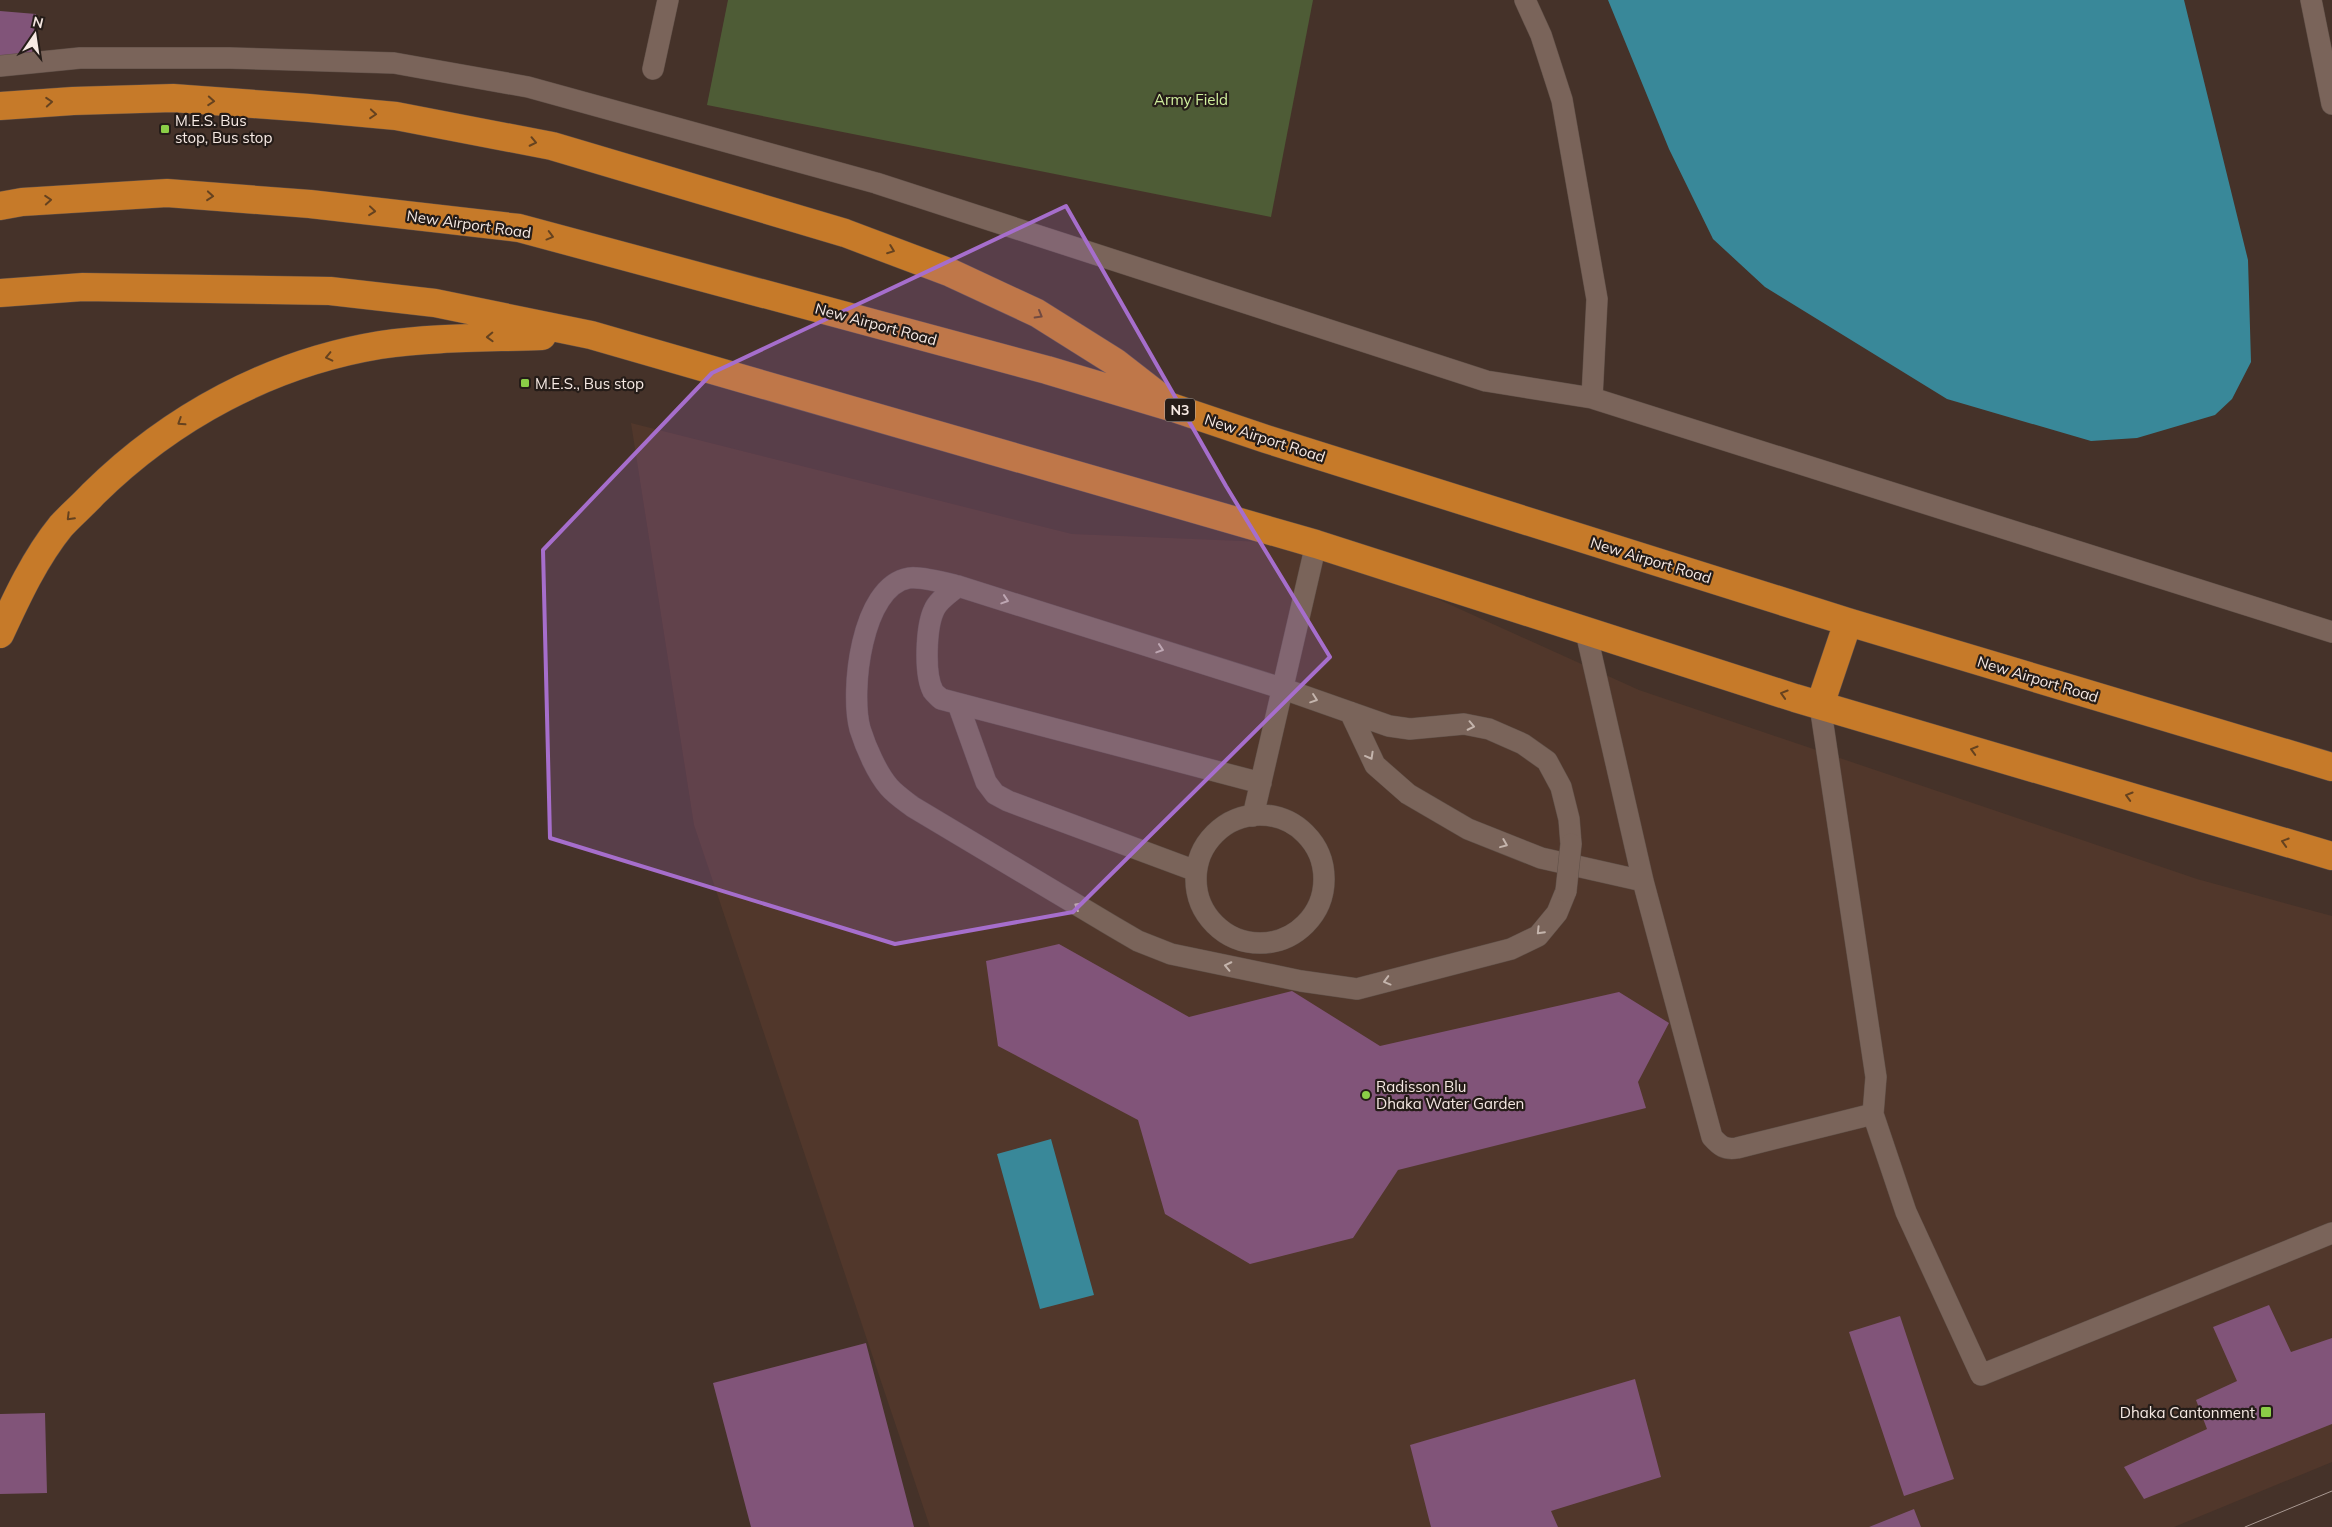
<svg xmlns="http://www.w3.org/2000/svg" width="2332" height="1527" font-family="Mulish,sans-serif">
	<rect width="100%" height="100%" fill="#453229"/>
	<path fill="#51372b" d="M631,423L1072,534L1316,544L1639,690L2197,879L2332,916V1462L2174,1527H930L694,825Z"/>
	<path fill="#4e5c36" d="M728,0H1313L1271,217L707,105Z"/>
	<path fill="#398899" d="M1608,0H2184L2248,260L2251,362L2232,399L2215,415L2137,438L2091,441L1947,399L1765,287L1713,239L1669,149Z
		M1051,1139L1094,1295L1040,1309L997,1154Z"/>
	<path fill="#815479" d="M0,11L36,14L31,63L0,60Z
		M1059,944L1189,1017L1292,991L1380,1046L1619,992L1669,1023L1638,1082L1646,1108L1398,1170L1353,1238L1250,1264L1165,1214L1138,1120L998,1046L986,961Z
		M2269,1305L2291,1352L2332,1338V1424L2144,1499L2124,1467L2207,1429L2196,1400L2237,1381L2213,1327Z
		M1900,1316L1954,1479L1904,1496L1849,1332Z
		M866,1343L914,1527H751L713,1383Z
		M1635,1379L1661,1477L1551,1511L1558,1527H1431L1410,1445Z
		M45,1413L47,1493L0,1494V1414Z
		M1914,1509L1921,1527H1869Z"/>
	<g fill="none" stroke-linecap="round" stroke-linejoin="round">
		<g stroke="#605048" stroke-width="22">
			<path id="lane" d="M1525,0L1541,35L1562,100L1597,299L1592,398
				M2311,0L2332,104
				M0,66L80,58H229L394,63L528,87L876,183L1486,381L1592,398L2332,632
				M653,69L668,0
				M958,586C950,593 938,600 934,610C926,627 924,674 933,691C935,694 938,696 941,699L1261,783
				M1586,632L1643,881L1712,1137C1720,1146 1725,1150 1737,1148L1873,1114
				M958,704L986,782L995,794L1008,801L1196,871
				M1820,705L1876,1077L1873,1114L1906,1212L1981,1375L2332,1233
				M1350,712L1375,765L1408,794L1468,829L1541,858L1643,881
				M1196 879a64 64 0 1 1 128 0a64 64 0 1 1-128 0Z
				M1253,816L1316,544
				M1566,891L1557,913L1538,936L1511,949L1357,989L1301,981L1171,954L1138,941L1114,927L913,807C905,801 896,795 889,787C877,773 866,748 860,729C850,692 861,586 909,578C921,576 946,583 958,586L1281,688L1389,726L1410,729L1464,724L1489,729L1523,744L1547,761L1561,787L1569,819L1571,844"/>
		</g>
		<g stroke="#605048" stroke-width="29">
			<path id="highway" d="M0,106L73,101L173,98L309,108L396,116L552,146L845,233L951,273L1037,313L1115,362L1160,397
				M0,206L22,202L167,193L310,204L519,228L1047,370L1174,408L1266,439L1848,622L2332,767
				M0,293L83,287L330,291L435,303L591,335L1316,544L1795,698L2332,856
				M0,634C17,597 35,558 61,526C71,515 83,505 93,494C171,417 271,363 380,345C433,337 488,338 542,336
				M1820,705L1848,622"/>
		</g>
		<use href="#lane" stroke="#7a645a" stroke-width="21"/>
		<use href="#highway" stroke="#c67a29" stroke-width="28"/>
		<path stroke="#a89891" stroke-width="1" d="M2245,1527L2332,1491"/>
		<g stroke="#605048" stroke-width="22" stroke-linecap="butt">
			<path id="lane-bridge" d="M1566,891L1571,844"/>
		</g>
		<use href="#lane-bridge" stroke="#7a645a" stroke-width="21"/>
	</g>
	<defs><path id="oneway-chevron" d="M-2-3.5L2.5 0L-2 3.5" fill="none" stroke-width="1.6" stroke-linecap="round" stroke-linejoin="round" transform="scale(1.25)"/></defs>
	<g stroke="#65421f">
		<use href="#oneway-chevron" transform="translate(211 101) rotate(4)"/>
		<use href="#oneway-chevron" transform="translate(49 102) rotate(-4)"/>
		<use href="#oneway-chevron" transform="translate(373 114) rotate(5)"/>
		<use href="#oneway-chevron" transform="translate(533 142) rotate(12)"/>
		<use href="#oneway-chevron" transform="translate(210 196) rotate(5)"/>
		<use href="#oneway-chevron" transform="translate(48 200) rotate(-4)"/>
		<use href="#oneway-chevron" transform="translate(372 211) rotate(6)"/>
		<use href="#oneway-chevron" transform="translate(550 236) rotate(15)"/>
		<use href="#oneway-chevron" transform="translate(891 250) rotate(21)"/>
		<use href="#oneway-chevron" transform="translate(1039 315) rotate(30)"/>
		<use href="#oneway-chevron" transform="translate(490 337) rotate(178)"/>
		<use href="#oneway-chevron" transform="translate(329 357) rotate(167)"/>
		<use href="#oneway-chevron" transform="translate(181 422) rotate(147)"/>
		<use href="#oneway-chevron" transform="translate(70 517) rotate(135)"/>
		<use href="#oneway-chevron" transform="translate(1784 694) rotate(-163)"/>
		<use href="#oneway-chevron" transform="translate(1974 750) rotate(-164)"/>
		<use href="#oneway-chevron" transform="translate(2129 796) rotate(-164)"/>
		<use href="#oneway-chevron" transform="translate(2285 842) rotate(-163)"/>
	</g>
	<g stroke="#c4b4ac">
		<use href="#oneway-chevron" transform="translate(1005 600) rotate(18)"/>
		<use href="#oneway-chevron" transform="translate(1160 649) rotate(18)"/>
		<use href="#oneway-chevron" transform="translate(1314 699) rotate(19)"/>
		<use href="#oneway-chevron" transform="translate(1471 726) rotate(12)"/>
		<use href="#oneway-chevron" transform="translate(1370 756) rotate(61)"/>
		<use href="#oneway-chevron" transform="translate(1504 844) rotate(22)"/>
		<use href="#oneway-chevron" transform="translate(1078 906) rotate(-149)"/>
		<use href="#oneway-chevron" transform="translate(1540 931) rotate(134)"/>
		<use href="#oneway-chevron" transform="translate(1228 966) rotate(-168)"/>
		<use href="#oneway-chevron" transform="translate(1387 981) rotate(165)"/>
	</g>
	<path fill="#a66ecc" fill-opacity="0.2" stroke="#a66ecc" stroke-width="4" stroke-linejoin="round" d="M1066,206L1226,486L1330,657L1073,912L895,944L550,838L543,550L712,373Z"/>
	<g fill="#8bce47" stroke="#251c18" stroke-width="2">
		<rect x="160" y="124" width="10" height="10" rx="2.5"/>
		<rect x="520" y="378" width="10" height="10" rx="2.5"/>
		<circle cx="1366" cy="1095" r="5"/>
		<rect x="2260" y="1406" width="12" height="12" rx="2.5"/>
	</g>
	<g text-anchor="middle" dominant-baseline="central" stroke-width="4.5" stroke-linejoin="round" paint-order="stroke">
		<rect fill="#251c18" stroke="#b7aca6" stroke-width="1" x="1165" y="398.5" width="30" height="23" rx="4"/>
		<g font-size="14" font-weight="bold" fill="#f6e9e3">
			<text x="1180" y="410">N3</text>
		</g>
		<g font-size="15" fill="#d0ef9e" stroke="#251c18">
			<text x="1191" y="99">Army Field</text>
		</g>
		<g font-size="15" fill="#f6e9e3" stroke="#251c18" text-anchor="start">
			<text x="175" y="120">M.E.S. Bus<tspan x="175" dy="17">stop, Bus stop</tspan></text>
			<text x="535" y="383">M.E.S., Bus stop</text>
			<text x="1376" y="1086">Radisson Blu<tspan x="1376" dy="17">Dhaka Water Garden</tspan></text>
			<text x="2255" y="1412" text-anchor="end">Dhaka Cantonment</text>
		</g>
		<g font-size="15" fill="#f6e9e3" stroke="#251c18">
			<text transform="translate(469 224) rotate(8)">New Airport Road</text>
			<text transform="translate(876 324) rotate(15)">New Airport Road</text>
			<text transform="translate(1265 438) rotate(18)">New Airport Road</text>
			<text transform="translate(1651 560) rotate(17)">New Airport Road</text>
			<text transform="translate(2038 679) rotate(17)">New Airport Road</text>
		</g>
	</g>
	<g transform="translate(35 35) rotate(13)" stroke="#251c18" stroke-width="4" paint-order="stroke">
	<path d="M0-4L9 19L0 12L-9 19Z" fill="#f6e9e3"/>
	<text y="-8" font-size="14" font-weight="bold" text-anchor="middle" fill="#f6e9e3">N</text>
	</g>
</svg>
